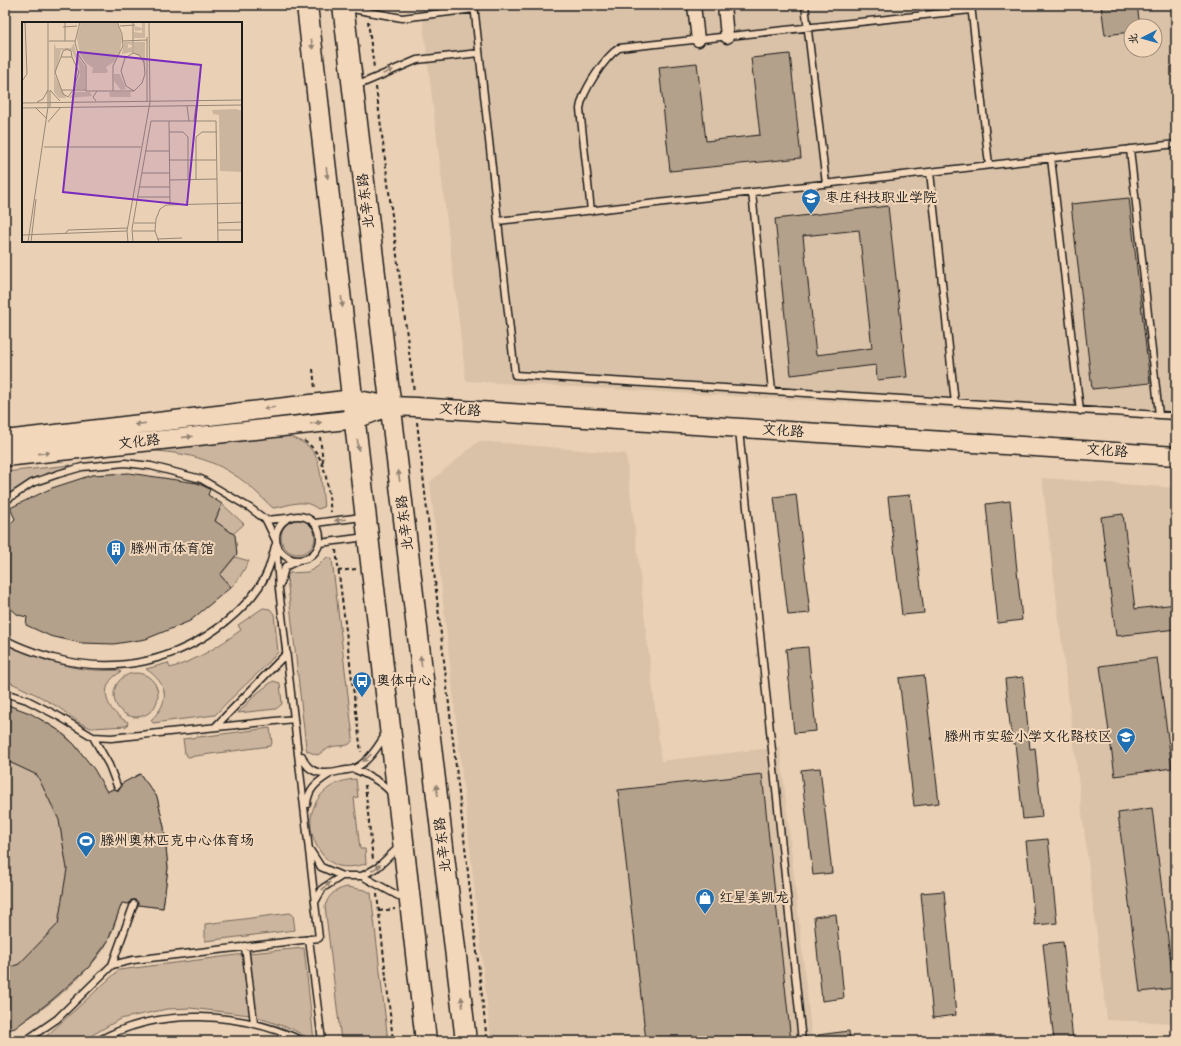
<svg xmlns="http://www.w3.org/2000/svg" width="1181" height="1046" font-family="'Architects Daughter','LXGW WenKai TC',sans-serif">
	<rect width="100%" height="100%" fill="#ead0b4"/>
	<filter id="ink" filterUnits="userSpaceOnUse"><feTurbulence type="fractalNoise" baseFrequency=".025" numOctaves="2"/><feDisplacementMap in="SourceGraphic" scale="8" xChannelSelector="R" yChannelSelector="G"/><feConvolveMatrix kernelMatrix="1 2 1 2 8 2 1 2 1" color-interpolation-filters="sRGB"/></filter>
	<g filter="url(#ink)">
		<path fill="#dac2a8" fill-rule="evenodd" d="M421,5H1176V421L466,381ZM1131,26H1155V50H1131Z
			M479,441L626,454L661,761L780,747L812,1041H491L430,482Z
			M1042,478L1176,488V1023L1107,1020Z"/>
		<path fill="#ccb59e" stroke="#74685d" d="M271,433C324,440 319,463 324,507L318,509C302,497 290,506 273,508C260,496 248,483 233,474C203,454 169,451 134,450Z
			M71,465L40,478L5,498V472Z
			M222,504L244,524L233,534L215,521Z
			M281 537a17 17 0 1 1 34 0a17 17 0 1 1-34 0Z
			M235,557L249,561L238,580L231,587L220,575Z
			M327,557L332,559L353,738C351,749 340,744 331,747C326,749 322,753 317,755L307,751L306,747L287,578L289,573L308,572L317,567Z
			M263,608L270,609L274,614L278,652C259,674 235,693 215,715L153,723L151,720C171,701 168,684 146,669L168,663L170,668C196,661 219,646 241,630L238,625Z
			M5,646C22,646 39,657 55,662C76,670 96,671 119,670L121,672C96,685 106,712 128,722L127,726L91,728L80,723L58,707L37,695L5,680Z
			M114 695a22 22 0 1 1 44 0a22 22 0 1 1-44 0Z
			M273,681L280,683L282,704L276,709L238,713L256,694Z
			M5,704C29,713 56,724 74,744C86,758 96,776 107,792L140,774L157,797L164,827L168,868L163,908L122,903C117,915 114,929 108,941C95,969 34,1020 5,1031Z
			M270,728L272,743L270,746L188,757L185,754L183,739Z
			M356,779L358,797L354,798L360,849H365L366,864C358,866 348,868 339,866C332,864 326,859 322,854C297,821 316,781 356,779Z
			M347,887L365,890L371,893L388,1041H341L325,906C329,894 335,890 347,887Z
			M290,913L293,915L295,930L205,941V924Z
			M304,948L314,1041L292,1029L256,1017L249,953Z
			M245,954L250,1015L190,1008L167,1009L120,1019L82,1041H41L119,970Z"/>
		<path fill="#b4a18b" stroke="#1c1c1c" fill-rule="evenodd" d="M1101,5H1137L1140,26H1131V32L1105,35Z
			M790,54L801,158L670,171L659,67L697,63L706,141L760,135L751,58Z
			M1129,198L1150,383L1092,389L1071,204Z
			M888,206L907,377L877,380L876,365L791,375L775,219ZM859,230L872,348L816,355L803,236Z
			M129,473L197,483L210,489L208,495L222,504L215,521L235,535L237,554L220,575L231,587L190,621L146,639L114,644L81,643L50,636L26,625L27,617L18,615L5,603V529L15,519L10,508L52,488L92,475Z
			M796,494L810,613L788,615L774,497Z
			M910,495L924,613L902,615L888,497Z
			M1010,501L1022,620L998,623L986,504Z
			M1123,514L1135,609L1176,604V629L1116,636L1101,517Z
			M808,647L816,731L794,733L786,649Z
			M1157,658L1172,768L1115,776L1100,666Z
			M924,675L939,803L914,806L899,678Z
			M1023,677L1030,749L1035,748L1042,817L1023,819L1015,743H1012L1005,679Z
			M5,704L30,713L58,730L74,744L94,769L107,792L113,789L119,790L121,784L140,774L157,797L164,827L168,868L163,908L138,905L135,900H131L129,904L122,903L108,941L89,967L52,1000L15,1028L5,1031V969L19,964L58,924L67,869L59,820L37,775L5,760Z
			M820,768L832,873L813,875L801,770Z
			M762,774L791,1041H646L618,790Z
			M1152,808L1174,988L1140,992L1118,813Z
			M1048,839L1057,923L1035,925L1026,841Z
			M944,891L956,1015L933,1018L921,893Z
			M836,914L844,998L822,1001L814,917Z
			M1063,942L1073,1041H1054L1043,944Z
			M849,1031L850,1041H818V1035Z"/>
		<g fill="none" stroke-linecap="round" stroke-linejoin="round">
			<g stroke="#1c1c1c" stroke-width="9">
				<path id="lane" d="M474,5L515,375L1176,416
					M805,5L826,184
					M971,5L989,165
					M347,8L402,18L474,9
					M356,86L417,60L479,53
					M1130,149L1159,415
					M1051,158L1080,411
					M930,172L955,403
					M752,192L772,391
					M591,211L580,109C582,91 605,57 619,48L971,10
					M498,221L1176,144
					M739,430L802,1041
					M5,501L32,483L58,474L82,467L125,463L151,466L201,479L250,508L266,520L276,541L279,589L294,719
					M276 538a22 22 0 1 1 44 0a22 22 0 1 1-44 0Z
					M266,520L287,518
					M315,523L362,517
					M320,543L366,537
					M281,583L285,567L297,561
					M5,639C19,648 37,653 53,658C116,675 176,662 227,621C244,607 260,590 268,570C271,562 273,554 275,546
					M5,693L27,700L60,717L93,737L111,738L294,719L319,938L133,960L112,965L57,1019L25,1041
					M216,726L287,653
					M93,737L109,765L117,786
					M302,756C308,775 325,775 341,771C345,770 349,770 353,769C367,764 378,747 385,735
					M354,769C366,774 384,783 392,794
					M307,804C308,789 317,782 330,774
					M310,850L321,867L342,876H362L378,867L399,847
					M362,876L406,900
					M315,902L323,888L342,876
					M309,939L322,1041
					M245,946L254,1023
					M112,965L134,904
					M98,1041C159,1006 241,1012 303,1041"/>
			</g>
			<g stroke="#1c1c1c" stroke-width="15">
				<path id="street" d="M694,5L698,40
					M724,5L727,37"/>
			</g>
			<g stroke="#1c1c1c" stroke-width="21">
				<path id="secondary" d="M5,440L353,399L391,406L416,407L1176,456
					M5,457L356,419L390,406"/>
			</g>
			<g stroke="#1c1c1c" stroke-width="23">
				<path id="primary" d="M307,5L426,1041
					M343,5L466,1041"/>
			</g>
			<path stroke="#1c1c1c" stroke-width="2" stroke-dasharray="4 3" stroke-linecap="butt" d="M368,21L374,68
				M376,87L414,392
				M313,369L315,389
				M417,422L487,1041
				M320,437L323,462
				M304,441C328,456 327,487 331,512
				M336,550L361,752
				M338,571L357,569
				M365,785L373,860
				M377,894L393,1041
				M379,911L395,909"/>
			<use href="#lane" stroke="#f3d7ba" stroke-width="6"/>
			<use href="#street" stroke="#f3d7ba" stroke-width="12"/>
			<use href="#secondary" stroke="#f3d7ba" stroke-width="18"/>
			<use href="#primary" stroke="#f3d7ba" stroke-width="20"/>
		</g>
		<defs><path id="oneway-solid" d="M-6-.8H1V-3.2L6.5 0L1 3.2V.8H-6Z"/></defs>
		<g fill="#928373">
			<use href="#oneway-solid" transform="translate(312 44) rotate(83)"/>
			<use href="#oneway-solid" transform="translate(388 72) rotate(-23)"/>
			<use href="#oneway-solid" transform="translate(327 173) rotate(83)"/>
			<use href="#oneway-solid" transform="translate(342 302) rotate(83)"/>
			<use href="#oneway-solid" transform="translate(269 408) rotate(173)"/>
			<use href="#oneway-solid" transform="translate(316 423) rotate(-6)"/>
			<use href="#oneway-solid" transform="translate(140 424) rotate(173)"/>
			<use href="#oneway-solid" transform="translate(187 437) rotate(-6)"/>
			<use href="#oneway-solid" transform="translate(358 445) rotate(84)"/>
			<use href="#oneway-solid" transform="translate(44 453) rotate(-6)"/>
			<use href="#oneway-solid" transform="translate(399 476) rotate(-97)"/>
			<use href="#oneway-solid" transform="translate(340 520) rotate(173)"/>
			<use href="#oneway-solid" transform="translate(421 661) rotate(-97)"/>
			<use href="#oneway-solid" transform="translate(367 758) rotate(139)"/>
			<use href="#oneway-solid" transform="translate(437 790) rotate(-97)"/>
			<use href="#oneway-solid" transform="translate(376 868) rotate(-34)"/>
			<use href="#oneway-solid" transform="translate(326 886) rotate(-43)"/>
			<use href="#oneway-solid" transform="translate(462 1002) rotate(-97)"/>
		</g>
	</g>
	<defs>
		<g id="university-pin" transform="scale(1)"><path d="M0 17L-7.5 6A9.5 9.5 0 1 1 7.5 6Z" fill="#1f6fb2" stroke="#f3d7ba"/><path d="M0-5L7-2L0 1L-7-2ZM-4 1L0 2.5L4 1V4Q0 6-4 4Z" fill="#fff"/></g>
		<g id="building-pin" transform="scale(1)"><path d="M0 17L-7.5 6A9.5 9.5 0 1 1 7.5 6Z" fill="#1f6fb2" stroke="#f3d7ba"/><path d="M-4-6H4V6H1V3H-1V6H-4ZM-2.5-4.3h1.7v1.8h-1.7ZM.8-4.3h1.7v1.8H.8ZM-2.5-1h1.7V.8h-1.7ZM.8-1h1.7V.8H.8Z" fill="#fff"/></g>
		<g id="bus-pin" transform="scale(1)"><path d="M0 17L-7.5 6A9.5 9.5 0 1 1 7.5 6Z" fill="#1f6fb2" stroke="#f3d7ba"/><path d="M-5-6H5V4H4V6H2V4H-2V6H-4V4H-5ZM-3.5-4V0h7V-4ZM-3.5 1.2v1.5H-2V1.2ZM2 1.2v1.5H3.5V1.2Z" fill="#fff"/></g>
		<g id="school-pin" transform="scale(1)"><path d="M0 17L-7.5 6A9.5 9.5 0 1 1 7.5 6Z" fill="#1f6fb2" stroke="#f3d7ba"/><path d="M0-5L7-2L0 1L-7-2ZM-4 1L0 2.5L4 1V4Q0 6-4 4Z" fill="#fff"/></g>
		<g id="stadium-pin" transform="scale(1)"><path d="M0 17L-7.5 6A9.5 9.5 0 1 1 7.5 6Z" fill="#1f6fb2" stroke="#f3d7ba"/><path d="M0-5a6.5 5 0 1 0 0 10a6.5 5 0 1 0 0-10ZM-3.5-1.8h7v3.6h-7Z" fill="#fff"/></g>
		<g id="shop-pin" transform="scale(1)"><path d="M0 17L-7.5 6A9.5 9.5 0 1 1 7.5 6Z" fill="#1f6fb2" stroke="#f3d7ba"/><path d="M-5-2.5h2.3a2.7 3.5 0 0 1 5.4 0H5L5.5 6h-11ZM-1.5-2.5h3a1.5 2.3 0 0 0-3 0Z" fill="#fff"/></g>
	</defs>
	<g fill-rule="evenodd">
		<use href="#university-pin" x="811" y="198"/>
		<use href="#building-pin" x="116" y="549"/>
		<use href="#bus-pin" x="362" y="681"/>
		<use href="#school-pin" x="1126" y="737"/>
		<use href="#stadium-pin" x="86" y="841"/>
		<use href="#shop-pin" x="705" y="898"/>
	</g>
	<g text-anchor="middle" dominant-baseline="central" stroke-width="4" stroke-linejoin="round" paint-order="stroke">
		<g font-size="14" fill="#1c1c1c" stroke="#f3d7ba" text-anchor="start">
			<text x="825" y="198">枣庄科技职业学院</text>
			<text x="130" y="549">滕州市体育馆</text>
			<text x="376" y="681">奥体中心</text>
			<text x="1112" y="737" text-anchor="end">滕州市实验小学文化路校区</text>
			<text x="100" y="841">滕州奥林匹克中心体育场</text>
			<text x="719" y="898">红星美凯龙</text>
		</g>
		<g font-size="14" fill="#1c1c1c" stroke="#f3d7ba">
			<text transform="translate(366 201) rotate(-97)">北辛东路</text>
			<text transform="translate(460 410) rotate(4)">文化路</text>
			<text transform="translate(783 431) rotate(4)">文化路</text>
			<text transform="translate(139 442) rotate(-6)">文化路</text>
			<text transform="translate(1107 451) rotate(4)">文化路</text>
			<text transform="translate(405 523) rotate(-97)">北辛东路</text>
			<text transform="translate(443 845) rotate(-97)">北辛东路</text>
		</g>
	</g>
	<g transform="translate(22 22)">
		<rect width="220" height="220" fill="#ead0b4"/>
		<path d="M59,0H94L97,6L100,16L98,30L92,40L84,45L86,50L83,51H70L71,46L64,41L58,32L55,16ZM120,0H123V16H112V10L120,11V8L113,9L112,4L120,6ZM102,20H110V23L106,22V26L110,25V30L100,32ZM112,20H123V45L118,34L112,31ZM32,21L34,26H49L52,21L54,31L63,45V67H52L58,53L57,44L50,29L39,28L33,54L44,76H37L32,70ZM92,52H98L104,67L99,68L92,59ZM52,70H68L70,74L47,76ZM87,70H108L109,75H88Z" fill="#ccb59e"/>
		<path d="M214,87L220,89V150L198,149L197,93L191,92L190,88Z" fill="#ccb59e"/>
		<path fill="none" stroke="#988877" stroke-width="1" d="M43,0V19M58,0L53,20L56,32L64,44V69H91V44L101,24L100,12L95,0M98,4L113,3M41,5L55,4M125,15V80M27,19H53M101,19L125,18M111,31V0M39,35L41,29L45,27L49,29L50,35M0,59L5,52L3,0M28,68L38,79M40,68H51L57,50L50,35H39L33,50L41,72L46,75L51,68H64M91,69H112L120,61L123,52L122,40L117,33L111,31L103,36L99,49L104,64L112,69M74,79L71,75L75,69M15,80L21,77L26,68M0,81L220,78M165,84L167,99M0,86L220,83M14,86L25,97M28,86V68M147,99L148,183M172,99L174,83M26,100L38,86M147,110H161L166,115V158M22,125H119M123,129H147M147,138H194M120,151H147M148,158L195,157M174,158V115L180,110H195M117,165H148M116,175H148M112,201H133M195,201L220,200M196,208H220M111,209H133M43,212L46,208L106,206M0,213L105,209M135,217L160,216M6,220L26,85V0M9,220L14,177M106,220L105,209L128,80L127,0M111,220L110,207L129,99H194L196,220M137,220L133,209L134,197L138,187L144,183L220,181"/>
		<path fill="#7b2cbf" fill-opacity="0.15" stroke="#7b2cbf" stroke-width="2" d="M56,30L179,43L165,183L41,170Z"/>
		<rect width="220" height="220" fill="none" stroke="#1c1c1c" stroke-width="2"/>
	</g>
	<rect width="1181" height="1046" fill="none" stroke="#f3d7ba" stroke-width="20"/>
	<rect x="10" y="10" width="1161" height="1026" fill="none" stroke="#1c1c1c" stroke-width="1.5" filter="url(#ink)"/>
	<g transform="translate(1143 38) rotate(264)"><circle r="19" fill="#f3d7ba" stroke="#9d8c7b"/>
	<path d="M0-3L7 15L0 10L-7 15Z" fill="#1f6fb2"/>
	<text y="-6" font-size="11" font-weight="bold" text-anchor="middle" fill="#1c1c1c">北</text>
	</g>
</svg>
